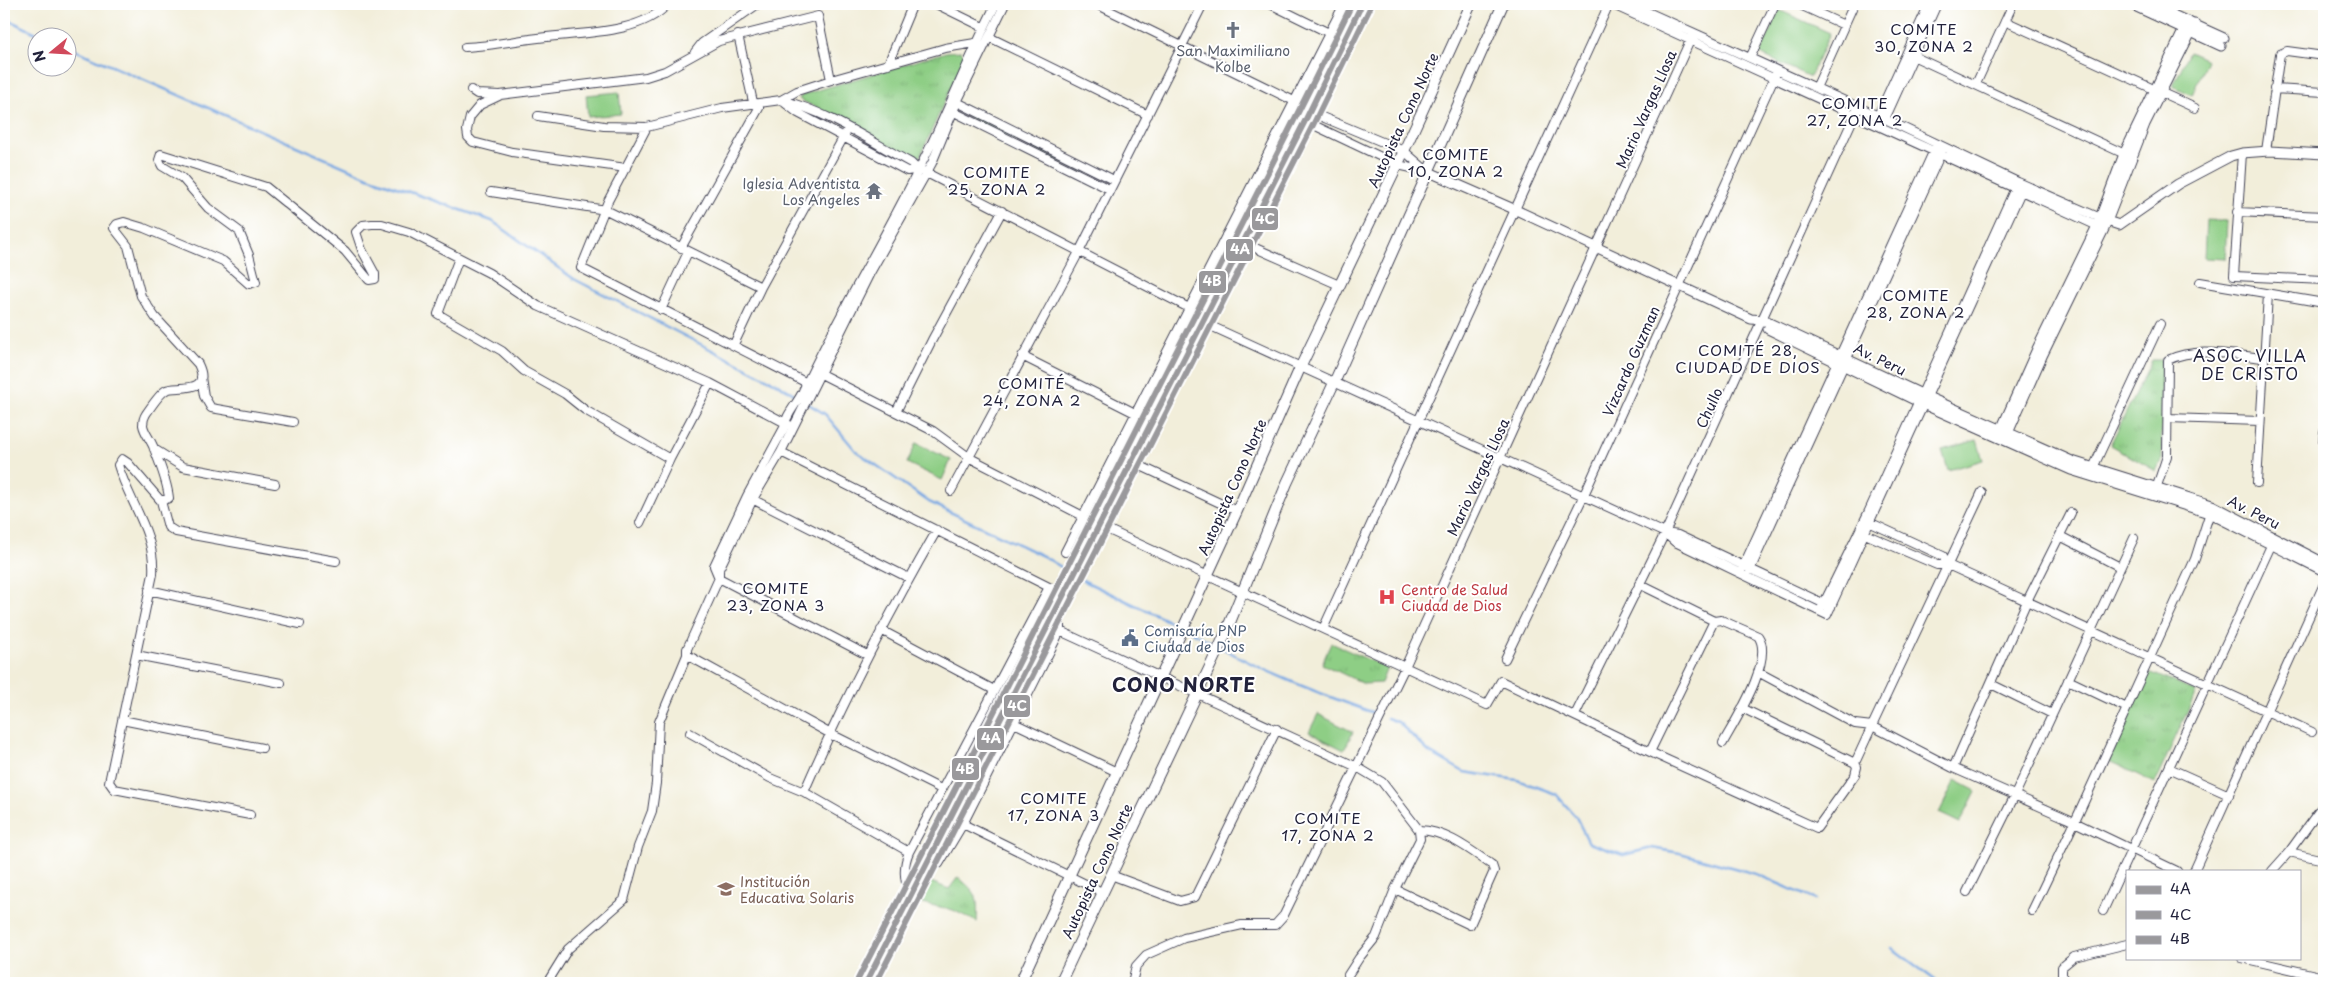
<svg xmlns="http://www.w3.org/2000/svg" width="2328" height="987" font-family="'Playpen Sans',sans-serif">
	<defs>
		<pattern id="grass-tufts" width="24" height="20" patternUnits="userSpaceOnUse" patternTransform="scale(1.25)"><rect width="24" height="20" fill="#8ece85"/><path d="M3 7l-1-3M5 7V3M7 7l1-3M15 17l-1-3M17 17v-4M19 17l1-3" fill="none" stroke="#7ab174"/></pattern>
	</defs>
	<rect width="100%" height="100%" fill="#fff"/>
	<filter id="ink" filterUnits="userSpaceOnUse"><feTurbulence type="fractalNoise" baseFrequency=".02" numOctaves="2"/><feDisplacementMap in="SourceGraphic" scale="10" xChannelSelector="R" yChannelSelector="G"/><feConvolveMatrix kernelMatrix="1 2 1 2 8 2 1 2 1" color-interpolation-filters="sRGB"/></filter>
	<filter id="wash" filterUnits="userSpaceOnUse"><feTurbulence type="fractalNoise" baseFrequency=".0096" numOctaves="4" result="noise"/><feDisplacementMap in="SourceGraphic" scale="20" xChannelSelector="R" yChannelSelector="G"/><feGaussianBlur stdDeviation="1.12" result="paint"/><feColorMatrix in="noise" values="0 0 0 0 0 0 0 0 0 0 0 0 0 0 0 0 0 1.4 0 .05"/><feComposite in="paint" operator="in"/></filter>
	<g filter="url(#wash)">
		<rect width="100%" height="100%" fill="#f2eeda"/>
		<path fill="url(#grass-tufts)" stroke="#587860" d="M961,51L965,56L918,161L799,99L802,95L946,52Z
			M967,113L1088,173V176L966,116Z
			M2152,360H2161L2162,459L2156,471L2110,445Z
			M1331,643L1387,668L1381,683L1364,684L1322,664Z
			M2152,673L2196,692L2155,783L2109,761L2148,675Z
			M958,877C979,895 978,895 977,922L953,910L913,901L926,880L949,889Z"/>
		<path fill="#8ece85" stroke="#587860" d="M1779,10L1830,33L1810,77L1760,54Z
			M2189,52L2207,60L2192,95L2173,86Z
			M619,92L621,114L588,117L586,95Z
			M2206,220L2227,221L2225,259L2204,258Z
			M1977,440L1983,460L1948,470L1942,450Z
			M916,443L951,460L942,480L907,463Z
			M1318,714L1353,732L1344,750L1309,732Z
			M1955,780L1976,791L1960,823L1939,813Z"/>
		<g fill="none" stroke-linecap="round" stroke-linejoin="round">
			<path stroke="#79a8e3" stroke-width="2.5" d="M4,18L47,38
				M68,47L368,177L492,221L574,279L776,383L799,397
				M807,403L825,414L856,451L929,502L1043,556L1071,573
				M1078,578L1181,627
				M1186,629L1217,645
				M1222,648C1270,675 1321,694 1374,713
				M1387,718L1398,722L1429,752L1464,772L1517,780L1556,794L1576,817L1589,843L1623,855L1652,848L1680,853L1756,874L1816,900
				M1892,948L1939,983"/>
		</g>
	</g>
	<g filter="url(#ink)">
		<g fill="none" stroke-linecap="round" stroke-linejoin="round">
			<g stroke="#414153" stroke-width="10">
				<path id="minor" d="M936,4L983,27
					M1096,4L1294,101
					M1270,4L1329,33
					M1611,4L2102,228
					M1630,4L1885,119L2018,182L2105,220
					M1798,4L1844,25
					M2005,21L2195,108
					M989,37L1148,115
					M465,47C488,46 508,42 530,39C572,32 638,37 668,4
					M695,52L702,43L758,4
					M1913,56L2129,156
					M1750,58L1775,4
					M888,64L913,4
					M1976,84L2013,4
					M1816,88L1854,4
					M2274,89L2324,92
					M471,90L477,94L500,95L646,77L665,71L719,41L818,16L831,80
					M499,96L480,105L470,117L467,130L468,137L473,142L512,152L626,168
					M781,100C827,111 870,141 911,163L915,167L1189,308
					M957,102L1114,180
					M785,103L798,113L907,171L920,169
					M954,112L1109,189
					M1310,112L1404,151L1427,171
					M538,116L604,126L647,127L722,108L781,100L797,91L831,80L945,48L975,43
					M1885,119L1937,4
					M1876,120L1929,4
					M1305,121L1398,165L1425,171
					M647,127L608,201L581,268L807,383
					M2266,151L2280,54L2287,51L2324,56
					M2242,153L2234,276L2324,280
					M491,192L606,210L761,287
					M2237,212L2324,216
					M1226,235L1339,285
					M681,248L759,108L753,102L738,35
					M459,258L438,314L502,351L524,371L565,394L585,410L670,459
					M2200,282L2324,303
					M661,310L688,252
					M1202,322L1665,533L1678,535L1831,607
					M734,344L761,287L848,129
					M1022,356L1135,413
					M819,373L933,431L970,458L1083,516L1087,545
					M201,377L204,396L211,408L293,422
					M896,412L932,340L1002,211
					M2168,418L2260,421
					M2323,445L2324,432
					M154,449L183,467L275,484
					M781,452L1049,587L1065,591
					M1130,461L1237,511
					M2093,468L2160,324
					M2257,483L2268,294
					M2156,489L2167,456L2168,360C2195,346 2234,355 2263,358
					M951,491L1079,252L1203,4
					M750,498L909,578
					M161,501L168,527L176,532L336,561
					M640,523L670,459L710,383
					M1871,523L1943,556L1948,565
					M1098,525L1487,705L1501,681L1650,752L1817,828L1855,775L1857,767L1855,763L1872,726L1982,492
					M1665,533L1675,542L1827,615L2024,185
					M1865,534L1937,565H1948L2312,732
					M2060,536L2120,567
					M1065,552L1344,4
					M1742,569L1935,148
					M1750,570L1942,151
					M1639,584L1714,621L1721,620L1758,636C1775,659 1735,721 1723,743
					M149,590L300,624
					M1822,607L1868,513L2016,186
					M1323,629L1609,4
					M881,630L994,690
					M1060,631L1357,767L1382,782L1419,830L1420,839L1395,889L1376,937L1359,958L1348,975
					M136,655L281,683
					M687,655L829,733L941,789
					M867,655L719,578L714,566L747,496L784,428C785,415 798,403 803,391C838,315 882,244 919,169C947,115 968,58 996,4
					M1505,659L1583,497L1777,71
					M1758,672L1855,724L1872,726L1953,768L2066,818L2177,871
					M2068,680L2127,708
					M1991,684L2052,714
					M1742,708L1855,763
					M1575,715L1665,533L1858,108
					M122,720L262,748
					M1014,723L1117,772
					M690,733L770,778L804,792L909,852
					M1650,752L1714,621
					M1953,768L2027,601L2071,513
					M2169,768L2229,795
					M804,792C843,702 888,615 937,530
					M250,815L114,789L109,782L153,574C156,534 129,502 118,465L122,459L128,463L161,501L169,498C167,480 159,462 153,446C150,439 144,432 143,425C143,421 144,417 146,414C151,407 159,394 166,390C176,385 213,395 198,364L155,317L141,296L128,246L114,228L117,224L124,222L144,228L223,261L249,284L256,282L249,255L239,231L208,208L182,178L162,166L159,160L161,154L266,187L345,251L369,280L375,279V274L362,250L356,232L363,225L372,224H382L409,232L489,273L538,306L710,383L793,427
					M963,824L1102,892
					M2289,852L2324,860
					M926,867L939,864L963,824L1060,631V606
					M2194,871L2324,584
					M2272,871L2289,852L2324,804
					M1111,875L1180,901L1195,897L1277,729
					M1395,889L1470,925L1494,871L1492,865C1470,850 1447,831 1419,830
					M1967,892L2015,795L2134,538
					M909,898C905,880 902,868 909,852L1049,587
					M2032,911L2079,813L2195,559L2211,509
					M2103,911L2274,539
					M2242,958L2324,977
					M547,983L568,949L624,900L638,847L652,811L656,783L659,722L687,655V649L719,578V569L753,499L781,452L870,273L932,163L957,102L1005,4
					M1132,983L1136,966L1146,955L1184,938L1242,925H1275L1284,915L1405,667L1693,34
					M2068,983L2062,975V967L2074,957L2127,944"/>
			</g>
			<g stroke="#414153" stroke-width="11">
				<path id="tertiary" d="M2130,4L2221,46
					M2149,4L2224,38
					M1427,171L1516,210L1751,319L1763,320L1928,397L2072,461L2212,505L2324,563
					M2107,221L2119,225L2178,184L2231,156L2242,153L2269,151L2324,154
					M1768,329L1925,405L2071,470L2209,513L2324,571
					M2008,433L2043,354L2104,229L2145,124L2195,24
					M1999,434L2037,349L2097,226L2124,154L2188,21"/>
			</g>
			<g stroke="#414153" stroke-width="12">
				<path id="secondary" d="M1020,983L1237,511L1300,368L1404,151L1471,4
					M1060,983L1224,637L1287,483L1334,383L1503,4"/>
			</g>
			<g stroke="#414153" stroke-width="15">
				<path id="trunk" d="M866,983L1003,717L1146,430L1305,121L1362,4"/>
			</g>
			<use href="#minor" stroke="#fff" stroke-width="8"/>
			<use href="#tertiary" stroke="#fff" stroke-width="9"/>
			<use href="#secondary" stroke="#fff" stroke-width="10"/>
			<use href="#trunk" stroke="#fff" stroke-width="12"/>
			<g stroke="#fff" stroke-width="10">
				<path id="bus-1" d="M866,983L1305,121L1362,4"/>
			</g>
			<g stroke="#fff" stroke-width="10">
				<path id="bus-2" d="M876,983L1313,125L1370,8"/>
			</g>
			<g stroke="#fff" stroke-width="10">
				<path id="bus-3" d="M858,979C953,795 1045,610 1139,425C1210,285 1283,145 1352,4"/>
			</g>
			<use href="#bus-1" stroke="#9a999c" stroke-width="6"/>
			<use href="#bus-2" stroke="#9a999c" stroke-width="6"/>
			<use href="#bus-3" stroke="#9a999c" stroke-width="6"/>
		</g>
	</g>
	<defs>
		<g id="church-bare" transform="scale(1.35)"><path d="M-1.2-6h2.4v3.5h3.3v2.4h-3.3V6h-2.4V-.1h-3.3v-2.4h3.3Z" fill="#6b7280" stroke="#fff" stroke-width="2.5" paint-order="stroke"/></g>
		<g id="temple-bare" transform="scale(1.35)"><path d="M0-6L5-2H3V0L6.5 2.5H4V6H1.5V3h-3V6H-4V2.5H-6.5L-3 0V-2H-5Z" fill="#6b7280" stroke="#fff" stroke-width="2.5" paint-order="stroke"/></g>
		<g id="hospital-bare" transform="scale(1.35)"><path d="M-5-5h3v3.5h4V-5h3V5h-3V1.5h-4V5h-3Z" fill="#e0444e" stroke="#fff" stroke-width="2.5" paint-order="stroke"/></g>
		<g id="civic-bare" transform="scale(1.35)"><path d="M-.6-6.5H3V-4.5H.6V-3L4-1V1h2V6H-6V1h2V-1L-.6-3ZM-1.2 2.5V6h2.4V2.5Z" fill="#5c6f8a" stroke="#fff" stroke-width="2.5" paint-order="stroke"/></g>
		<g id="school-bare" transform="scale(1.35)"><path d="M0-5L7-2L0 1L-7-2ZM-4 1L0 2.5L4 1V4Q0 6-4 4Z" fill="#8d6e63" stroke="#fff" stroke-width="2.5" paint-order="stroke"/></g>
	</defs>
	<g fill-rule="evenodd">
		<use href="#church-bare" x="1233" y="30"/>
		<use href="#temple-bare" x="874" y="191"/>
		<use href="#hospital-bare" x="1387" y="597"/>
		<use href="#civic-bare" x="1130" y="638"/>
		<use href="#school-bare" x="726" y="889"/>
	</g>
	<g text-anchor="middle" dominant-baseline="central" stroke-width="4" stroke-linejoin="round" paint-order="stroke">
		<g font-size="14" fill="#5b616d" stroke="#fff">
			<text x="1233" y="50">San Maximiliano<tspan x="1233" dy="16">Kolbe</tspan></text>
			<text x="860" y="183" text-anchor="end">Iglesia Adventista<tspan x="860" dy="16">Los Angeles</tspan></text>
		</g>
		<g font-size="14" fill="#22223b" stroke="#fff">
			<text transform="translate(1646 109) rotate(-66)">Mario Vargas Llosa</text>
			<text transform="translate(1403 120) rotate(-65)">Autopista Cono Norte</text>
			<text transform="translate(1880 359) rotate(26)">Av. Peru</text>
			<text transform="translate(1631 361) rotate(-66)">Vizcardo Guzman</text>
			<text transform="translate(1709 408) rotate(-65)">Chullo</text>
			<text transform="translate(1478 477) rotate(-65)">Mario Vargas Llosa</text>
			<text transform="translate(1232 487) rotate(-66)">Autopista Cono Norte</text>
			<text transform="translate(2254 512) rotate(27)">Av. Peru</text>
			<text transform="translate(1097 871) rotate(-65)">Autopista Cono Norte</text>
		</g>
		<g font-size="14" fill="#be3a42" stroke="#fff" text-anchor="start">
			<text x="1401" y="589">Centro de Salud<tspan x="1401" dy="16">Ciudad de Dios</tspan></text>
		</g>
		<g font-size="14" fill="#4e5e75" stroke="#fff" text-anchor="start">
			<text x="1144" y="630">Comisaría PNP<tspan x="1144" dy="16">Ciudad de Dios</tspan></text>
		</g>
		<g font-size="14" fill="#785e54" stroke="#fff" text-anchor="start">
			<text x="740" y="881">Institución<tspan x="740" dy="16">Educativa Solaris</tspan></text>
		</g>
		<g font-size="15" letter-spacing="1" fill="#22223b" stroke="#fff">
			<text x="1924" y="28">COMITE<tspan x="1924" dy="17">30, ZONA 2</tspan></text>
			<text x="1855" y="102">COMITE<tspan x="1855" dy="17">27, ZONA 2</tspan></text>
			<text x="1456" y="153">COMITE<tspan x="1456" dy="17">10, ZONA 2</tspan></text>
			<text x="997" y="171">COMITE<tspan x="997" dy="17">25, ZONA 2</tspan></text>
			<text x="1916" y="294">COMITE<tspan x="1916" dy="17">28, ZONA 2</tspan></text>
			<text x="1748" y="349">COMITÉ 28,<tspan x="1748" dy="17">CIUDAD DE DIOS</tspan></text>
			<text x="1032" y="382">COMITÉ<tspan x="1032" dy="17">24, ZONA 2</tspan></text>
			<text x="776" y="587">COMITE<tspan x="776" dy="17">23, ZONA 3</tspan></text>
			<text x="1054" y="797">COMITE<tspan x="1054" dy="17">17, ZONA 3</tspan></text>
			<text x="1328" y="817">COMITE<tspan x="1328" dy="17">17, ZONA 2</tspan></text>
		</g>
		<g font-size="16" letter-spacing="1" fill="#22223b" stroke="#fff">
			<text x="2250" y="355">ASOC. VILLA<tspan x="2250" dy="18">DE CRISTO</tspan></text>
		</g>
		<g font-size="19" font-weight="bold" letter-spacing="1" fill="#22223b" stroke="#fff">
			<text x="1184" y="684">CONO NORTE</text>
		</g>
	</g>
	<g stroke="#fff" stroke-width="2">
		<rect x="1251" y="207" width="28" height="24" rx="5" fill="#9a999c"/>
		<rect x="1225" y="238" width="29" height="24" rx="5" fill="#9a999c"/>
		<rect x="1198" y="270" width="29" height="24" rx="5" fill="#9a999c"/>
		<rect x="1003" y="694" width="28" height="24" rx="5" fill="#9a999c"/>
		<rect x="976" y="727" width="29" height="24" rx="5" fill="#9a999c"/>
		<rect x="951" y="757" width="29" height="24" rx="5" fill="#9a999c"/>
	</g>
	<g font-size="14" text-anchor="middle" font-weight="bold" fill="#fff">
		<text x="1265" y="224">4C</text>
		<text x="1240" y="254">4A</text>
		<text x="1212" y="286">4B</text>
		<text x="1017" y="711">4C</text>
		<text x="991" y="743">4A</text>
		<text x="965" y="774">4B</text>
	</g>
	<rect width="2328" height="987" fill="none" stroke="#fff" stroke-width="20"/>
	<rect x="2126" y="870" width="175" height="90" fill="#ffffff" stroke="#a7a7b1"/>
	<rect x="2136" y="886" width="25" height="8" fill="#9a999c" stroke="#a7a7b1"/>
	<text x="2170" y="894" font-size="15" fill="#22223b">4A</text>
	<rect x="2136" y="911" width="25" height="8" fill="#9a999c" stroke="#a7a7b1"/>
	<text x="2170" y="920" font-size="15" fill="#22223b">4C</text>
	<rect x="2136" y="936" width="25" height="8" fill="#9a999c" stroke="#a7a7b1"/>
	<text x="2170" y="944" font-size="15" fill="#22223b">4B</text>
	<g transform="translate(52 52) rotate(252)"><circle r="24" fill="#ffffff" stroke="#a7a7b1"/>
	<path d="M0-4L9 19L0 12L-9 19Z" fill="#d1495b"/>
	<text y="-8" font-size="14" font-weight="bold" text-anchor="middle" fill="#22223b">N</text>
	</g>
</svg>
